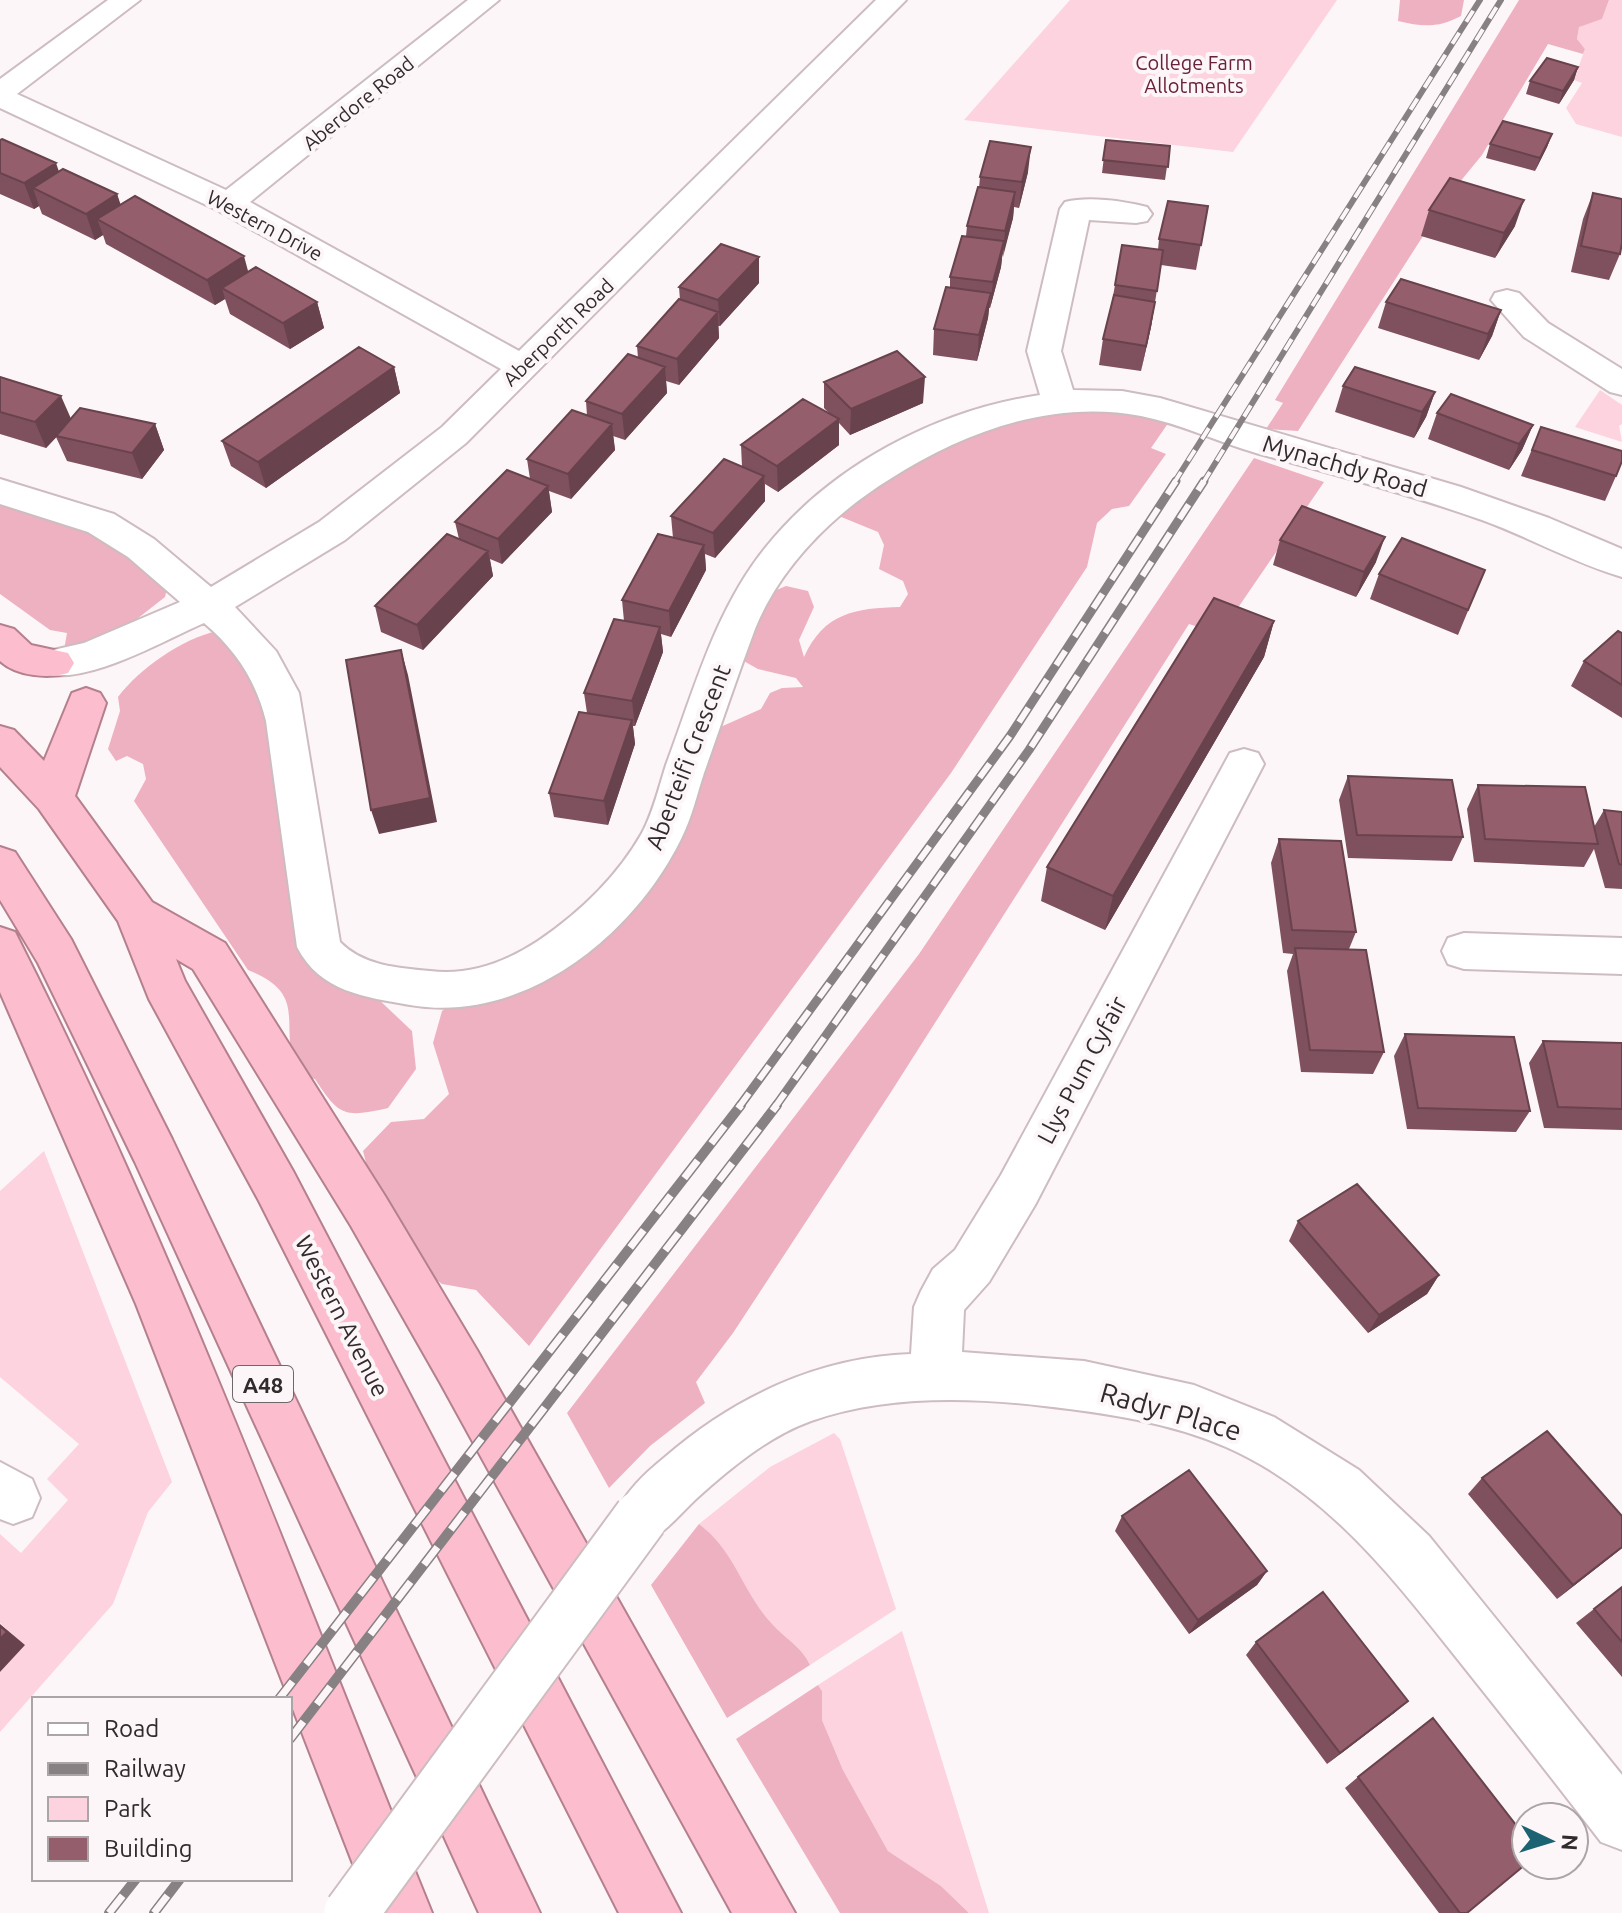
<svg xmlns="http://www.w3.org/2000/svg" width="1622" height="1913" font-family="Ubuntu,sans-serif">
	<rect width="100%" height="100%" fill="#fdf6f8"/>
	<path fill="#fcd3de" d="M1070,0H1337L1233,152L964,120Z
		M1609,0H1622V137L1576,124L1566,108L1582,83L1574,80L1585,49L1577,39L1579,26L1602,19Z
		M1600,390L1622,405V424L1619,426L1622,442L1575,427Z
		M44,1151L172,1482L148,1512L113,1604L0,1732V1672L24,1645L0,1623V1534L21,1553L68,1500L47,1479L79,1444L0,1377V1191Z
		M834,1433L840,1439L896,1609L810,1665C802,1648 790,1642 777,1629C742,1595 737,1553 699,1524L770,1467Z
		M902,1631L989,1913H969L941,1886L888,1851L843,1770L822,1720V1691L818,1685Z"/>
	<path fill="#eeb1c1" d="M1400,0H1464L1461,16C1438,28 1423,27 1398,21Z
		M1519,0H1609L1602,19L1579,27L1577,39L1585,49L1583,54L1548,44L1482,155L1450,194L1298,431L1266,429L1283,403L1275,400Z
		M1075,409L1137,411L1171,419L1151,448L1166,454L1129,506L1112,509L1097,523L1087,567L951,773L529,1346L476,1290L442,1284L409,1259L376,1202L363,1151L391,1122L424,1119L449,1094L433,1043L442,1011L460,998L573,952L716,729L761,709L770,693L782,688L803,687L796,678L758,669L740,659L767,594L786,586L808,591L814,607L799,640L804,657C824,613 855,608 900,607L908,594L903,581L879,569L884,545L878,532L834,514L908,461L1000,422Z
		M1254,458L1324,482L1220,634L1189,624L891,1092L733,1333L696,1382L705,1403L650,1446L609,1488L567,1413L919,954Z
		M0,495L53,510L169,581L165,597L119,633L64,650L67,633L50,630L0,594Z
		M217,631L260,683L300,925L412,1031L416,1069L388,1108C344,1118 339,1116 315,1079L299,1076C275,1027 313,996 248,970L134,801L146,779L143,764L127,756L116,761L108,749L120,711L118,697C140,668 182,639 217,631Z
		M699,1524C737,1552 742,1595 777,1629C790,1642 802,1648 810,1665L727,1718L651,1585Z
		M818,1685L822,1691V1720L843,1770L888,1851L941,1886L969,1913H840L736,1739Z"/>
	<g fill="none" stroke-linecap="round" stroke-linejoin="round">
		<g stroke="#cdbcc0" stroke-width="4">
			<path id="minor" d="M108,0H140L17,94L226,190L468,0H499L250,202L519,351L876,0H906L466,443L345,540L235,607L276,651L299,693L340,942C363,966 399,968 430,971C468,976 506,962 538,941C579,913 617,877 642,833C653,813 659,787 666,765C694,690 715,610 766,547C832,465 937,410 1040,395L1027,351L1060,209L1065,202C1089,196 1123,201 1147,207L1152,214L1147,221L1136,223L1089,220L1061,351L1073,390L1122,391L1160,398L1461,487L1549,518L1622,549V577C1574,563 1529,537 1482,520C1408,494 1332,474 1256,453C1218,442 1181,424 1141,416C1052,399 964,432 890,479C833,514 780,567 755,629C737,677 721,725 704,773C697,794 692,817 682,837C635,935 524,1025 410,1005C365,997 320,992 297,947L266,721C256,681 236,650 204,623C162,641 85,687 40,673L34,663L40,653L84,643L180,602L128,557L88,532L0,504V479L114,514L154,539L211,587L319,522L442,427L501,369L217,210L0,108V79Z
				M1507,290L1519,293L1548,323L1622,369V395L1610,392L1524,337L1491,300L1495,293Z
				M1244,749L1258,753L1264,764L1035,1205L989,1282L964,1310L962,1352L1084,1361L1194,1385L1274,1417L1359,1470L1429,1536L1622,1775V1850L1601,1842C1554,1781 1507,1721 1459,1661C1392,1577 1328,1492 1226,1447C1169,1422 1105,1413 1044,1406C969,1397 884,1395 811,1421C769,1436 729,1469 696,1499C678,1516 665,1534 641,1544L622,1536L614,1517C625,1492 644,1474 665,1457C734,1397 819,1357 911,1354L914,1307L921,1291L933,1269L955,1250L1001,1175L1230,753Z
				M1464,933L1622,938V974L1464,969L1448,964L1442,951L1448,938Z
				M0,1462L32,1479L40,1498L32,1517L13,1524L0,1519Z"/>
		</g>
		<g stroke="#b5808e" stroke-width="4">
			<path id="trunk" d="M0,625L14,629L31,645L68,653L74,663L68,673C48,679 16,676 0,661Z
				M86,688L100,693L106,703L75,796L152,902L225,943L385,1196L477,1350L795,1913H732L441,1384L351,1226L193,969L176,959L185,981L293,1171L681,1913H619L259,1201L149,999L118,921L39,809L0,767V726L14,730L44,761L72,693Z
				M0,847L15,852L71,939L172,1139L540,1913H479L135,1162L38,963L0,900Z
				M0,927L15,932C176,1249 298,1584 432,1913H372L136,1304L0,992Z"/>
		</g>
		<use href="#minor" fill="#fff" fill-rule="evenodd"/>
		<use href="#trunk" fill="#fcbecf" fill-rule="evenodd"/>
		<g stroke="#888183" stroke-width="6">
			<path id="rail-far2" d="M1174,483L1480,0
				M1203,483L1501,0"/>
		</g>
		<g stroke="#888183" stroke-width="9">
			<path id="rail-far1" d="M739,1107L1010,736L1176,481
				M775,1107L1029,750L1204,481"/>
		</g>
		<g stroke="#888183" stroke-width="10">
			<path id="rail" d="M279,1699L741,1105
				M290,1739L777,1105
				M109,1913L136,1879
				M154,1913L180,1879"/>
		</g>
		<use href="#rail-far2" stroke="#fdf6f8" stroke-width="4" stroke-dasharray="13" stroke-linecap="butt"/>
		<use href="#rail-far1" stroke="#fdf6f8" stroke-width="6" stroke-dasharray="17" stroke-linecap="butt"/>
		<use href="#rail" stroke="#fdf6f8" stroke-width="7" stroke-dasharray="22" stroke-linecap="butt"/>
		<g stroke="#cdbcc0" stroke-width="57" stroke-linecap="butt">
			<path id="minor-bridge" d="M351,1913L641,1517"/>
		</g>
		<use href="#minor-bridge" stroke="#fff" stroke-width="53"/>
	</g>
	<path fill="#7f515e" d="M1578,67L1574,80L1559,104L1526,94L1530,81Z
		M1552,134L1547,147L1535,171L1486,158L1490,144Z
		M0,140L59,172L117,194L120,205L248,272L317,302L324,328L290,349L230,314L225,299L215,305L106,244L103,235L95,240L42,214L39,206L34,209L0,194Z
		M1106,140L1170,146L1165,180L1102,173Z
		M1028,172L1019,208L1014,207L1013,218L1002,257L1001,267L990,308H989L988,318L977,361L933,355L934,329L950,287V277L966,236L967,226L979,188L980,177Z
		M1593,193L1620,254L1609,280L1571,272L1583,219Z
		M1208,206L1196,270L1161,265L1151,327L1141,371L1099,365L1103,339L1112,302L1122,245L1158,250L1159,239Z
		M1429,210L1515,226L1495,258L1421,236Z
		M759,283L720,326H718L719,338L679,385L666,381L667,393L625,440L613,436L615,450L571,499L549,491L552,512L502,564L490,559L493,576L423,650L381,632L375,606L459,539L455,522L530,479L527,459L587,416L586,401L638,358L637,346L680,300L679,287Z
		M1386,302L1501,310L1492,336L1479,360L1378,328Z
		M394,367L400,393L266,488L231,466L222,441Z
		M0,377L70,419L155,424L164,450L142,479L67,461L56,437L46,448L0,434Z
		M824,382L923,403L850,435L839,423V445L778,492L765,484V501L715,558L705,554L706,570L671,637L661,634L663,652L635,726H633L635,744L608,825L554,817L549,793L587,713L584,693L624,621L622,600L673,538L671,516L742,467L741,445L829,413L824,408Z
		M1343,386L1435,392L1426,417L1414,438L1335,412Z
		M1437,413L1533,425L1522,450L1509,470L1428,439Z
		M1541,427L1616,476L1605,501L1521,476Z
		M1280,540L1376,562L1356,597L1273,565Z
		M1485,570L1458,635L1370,599L1379,574Z
		M1274,621L1264,657L1105,930L1041,901L1047,867Z
		M1622,633V718L1571,686L1584,661Z
		M1348,776L1463,837L1452,861L1348,858L1339,800Z
		M1478,785L1594,827L1604,810L1622,812V889L1605,888L1594,849L1584,867L1474,862L1467,809Z
		M1279,839L1356,932L1349,949L1384,1052L1373,1074L1301,1072L1287,971L1293,954L1283,953L1271,863Z
		M1405,1034L1530,1111L1516,1132L1407,1129L1394,1056Z
		M1543,1041L1622,1043V1130L1544,1128L1529,1063Z
		M1298,1221L1439,1275L1427,1294L1368,1333L1289,1241Z
		M1482,1478L1622,1516V1548L1557,1599L1468,1494Z
		M1122,1516L1267,1571L1257,1585L1189,1634L1115,1531Z
		M1622,1587V1677L1576,1623Z
		M1256,1642L1408,1701L1394,1713L1327,1764L1246,1655Z
		M1358,1777L1467,1913H1439L1345,1788Z"/>
	<path fill="#68424c" d="M1578,67L1574,80L1559,104L1563,91Z
		M1552,134L1547,147L1535,171L1540,158Z
		M1031,147L1028,172L1019,208L1022,182Z
		M56,163L65,189L33,188L39,206L34,209L24,183Z
		M1015,192L1013,218L1003,257L1005,231Z
		M117,194L126,220L97,219L103,235L95,240L86,214Z
		M1524,200L1515,226L1495,258L1504,233Z
		M1004,241L1001,267L990,308L993,282Z
		M244,256L251,282L222,288L225,299L215,305L207,280Z
		M759,257V283L720,326L718,300Z
		M991,293L988,318L977,361L979,335Z
		M317,302L324,328L290,349L283,323Z
		M1155,302L1151,327L1141,371L1146,346Z
		M1501,310L1492,336L1479,360L1488,334Z
		M718,312L719,338L679,385L677,359Z
		M394,367L400,393L266,488L258,462Z
		M665,367L667,393L625,440L622,414Z
		M925,377L923,403L850,435L851,409Z
		M1435,392L1426,417L1414,438L1422,412Z
		M61,396L72,421L46,448L35,422Z
		M839,419V445L778,492L777,466Z
		M155,424L164,450L142,479L132,453Z
		M612,424L615,450L571,499L568,474Z
		M1533,425L1522,450L1509,470L1519,444Z
		M764,476L765,501L715,558L713,533Z
		M548,486L552,512L502,564L498,539Z
		M1385,537L1376,562L1356,597L1364,572Z
		M704,545L706,570L671,637L669,611Z
		M488,551L493,576L423,650L417,625Z
		M1274,621L1264,657L1105,930L1113,896Z
		M660,627L663,652L635,726L632,701Z
		M401,650L408,675L437,822L379,834L371,810Z
		M632,720L635,744L608,825L604,801Z
		M1439,1275L1427,1294L1368,1333L1379,1315Z
		M1622,1547V1548L1557,1599L1573,1585Z
		M1267,1571L1257,1585L1189,1634L1198,1620Z
		M0,1624L25,1645L0,1672Z
		M1408,1701L1394,1713L1327,1764L1340,1753Z"/>
	<path fill="#945e6d" stroke="#68424c" stroke-width="2" d="M1547,58L1578,67L1563,91L1530,81Z
		M1503,121L1552,134L1540,158L1490,144Z
		M2,139L56,163L24,183L0,173V140Z
		M1106,140L1170,146L1168,167L1103,160Z
		M990,141L1031,147L1022,182L980,177Z
		M63,169L117,194L86,214L33,188Z
		M1450,178L1524,200L1504,233L1429,210Z
		M978,187L1015,192L1005,231L967,226Z
		M1593,193L1622,199V243L1620,254L1581,246Z
		M135,196L244,256L207,280L97,219Z
		M1168,201L1208,206L1201,245L1159,239Z
		M962,236L1004,241L993,282L950,277Z
		M721,244L759,257L718,300L679,287Z
		M1122,245L1163,250L1157,291L1115,285Z
		M256,267L317,302L283,323L222,288Z
		M1401,279L1501,310L1488,334L1386,302Z
		M946,287L991,293L979,335L934,329Z
		M1114,295L1155,302L1146,346L1103,339Z
		M679,299L718,312L677,359L637,346Z
		M359,347L394,367L258,462L222,441Z
		M897,351L925,377L851,409L824,382Z
		M628,354L665,367L622,414L586,401Z
		M1355,367L1435,392L1422,412L1343,386Z
		M0,377L61,396L35,422L0,412Z
		M1451,394L1533,425L1519,444L1437,413Z
		M803,399L839,419L777,466L741,445Z
		M80,408L155,424L132,453L56,436Z
		M572,410L612,424L568,474L527,459Z
		M1541,427L1622,451V461L1616,476L1532,450Z
		M724,459L764,476L713,533L671,516Z
		M507,470L548,486L498,539L455,522Z
		M1302,506L1385,537L1364,572L1280,540Z
		M447,534L488,551L417,625L375,606Z
		M658,534L704,545L669,611L622,600Z
		M1402,538L1485,570L1468,610L1379,574Z
		M1214,598L1274,621L1113,896L1047,867Z
		M614,619L660,627L632,701L584,693Z
		M1618,631L1622,633V685L1584,661Z
		M401,650L430,798L371,810L346,660Z
		M579,712L632,720L604,801L549,793Z
		M1348,776L1452,780L1463,837L1357,835Z
		M1478,785L1585,787L1598,844L1485,839Z
		M1604,810L1622,812V865L1619,864Z
		M1279,839L1341,841L1356,932L1292,930Z
		M1295,948L1366,950L1384,1052L1310,1050Z
		M1405,1034L1514,1037L1530,1111L1418,1108Z
		M1543,1041L1622,1043V1109L1558,1107Z
		M1357,1184L1439,1275L1379,1315L1298,1221Z
		M1547,1431L1622,1516V1547L1573,1585L1482,1478Z
		M1189,1470L1267,1571L1198,1620L1122,1516Z
		M1622,1587V1642L1594,1609Z
		M1323,1592L1408,1701L1340,1753L1256,1642Z
		M0,1626L7,1632L0,1639Z
		M1433,1718L1526,1838V1864L1467,1913H1460L1358,1777Z"/>
	<g text-anchor="middle" dominant-baseline="central" stroke-width="8" stroke-linejoin="round" paint-order="stroke">
		<g font-size="20" fill="#68213b" stroke="#fdf6f8">
			<text x="1194" y="62">College Farm<tspan x="1194" dy="23">Allotments</tspan></text>
		</g>
		<g font-size="20" fill="#322b2d" stroke="#fdf6f8">
			<text transform="translate(358 103) rotate(-39)">Aberdore Road</text>
			<text transform="translate(265 225) rotate(28)">Western Drive</text>
			<text transform="translate(558 332) rotate(-44)">Aberporth Road</text>
		</g>
		<rect fill="#fdf6f8" stroke="#6f686a" stroke-width="2" x="233" y="1366" width="60" height="36" rx="6"/>
		<g font-size="22" font-weight="bold" fill="#322b2d">
			<text x="263" y="1384">A48</text>
		</g>
		<g font-size="24" fill="#322b2d" stroke="#fdf6f8">
			<text transform="translate(1345 466) rotate(16)">Mynachdy Road</text>
			<text transform="translate(688 757) rotate(-69)">Aberteifi Crescent</text>
			<text transform="translate(1082 1070) rotate(-62)">Llys Pum Cyfair</text>
			<text transform="translate(342 1316) rotate(63)">Western Avenue</text>
		</g>
		<g font-size="28" fill="#322b2d" stroke="#fdf6f8">
			<text transform="translate(1171 1411) rotate(16)">Radyr Place</text>
		</g>
	</g>
	<rect x="32" y="1697" width="260" height="184" fill="#fdf6f8" stroke="#aca5a7" stroke-width="2"/>
	<rect x="48" y="1723" width="40" height="12" fill="#ffffff" stroke="#aca5a7" stroke-width="2"/>
	<text x="104" y="1737" font-size="24" fill="#322b2d">Road</text>
	<rect x="48" y="1763" width="40" height="12" fill="#888183" stroke="#aca5a7" stroke-width="2"/>
	<text x="104" y="1777" font-size="24" fill="#322b2d">Railway</text>
	<rect x="48" y="1797" width="40" height="24" fill="#fcd3de" stroke="#aca5a7" stroke-width="2"/>
	<text x="104" y="1817" font-size="24" fill="#322b2d">Park</text>
	<rect x="48" y="1837" width="40" height="24" fill="#945e6d" stroke="#aca5a7" stroke-width="2"/>
	<text x="104" y="1857" font-size="24" fill="#322b2d">Building</text>
	<g transform="translate(1550 1841) rotate(94)"><circle r="38" fill="#fdf6f8" stroke="#aca5a7" stroke-width="2"/>
	<path d="M0-6L14 30L0 20L-14 30Z" fill="#1b6272"/>
	<text y="-12" font-size="22" font-weight="bold" text-anchor="middle" fill="#322b2d">N</text>
	</g>
</svg>
